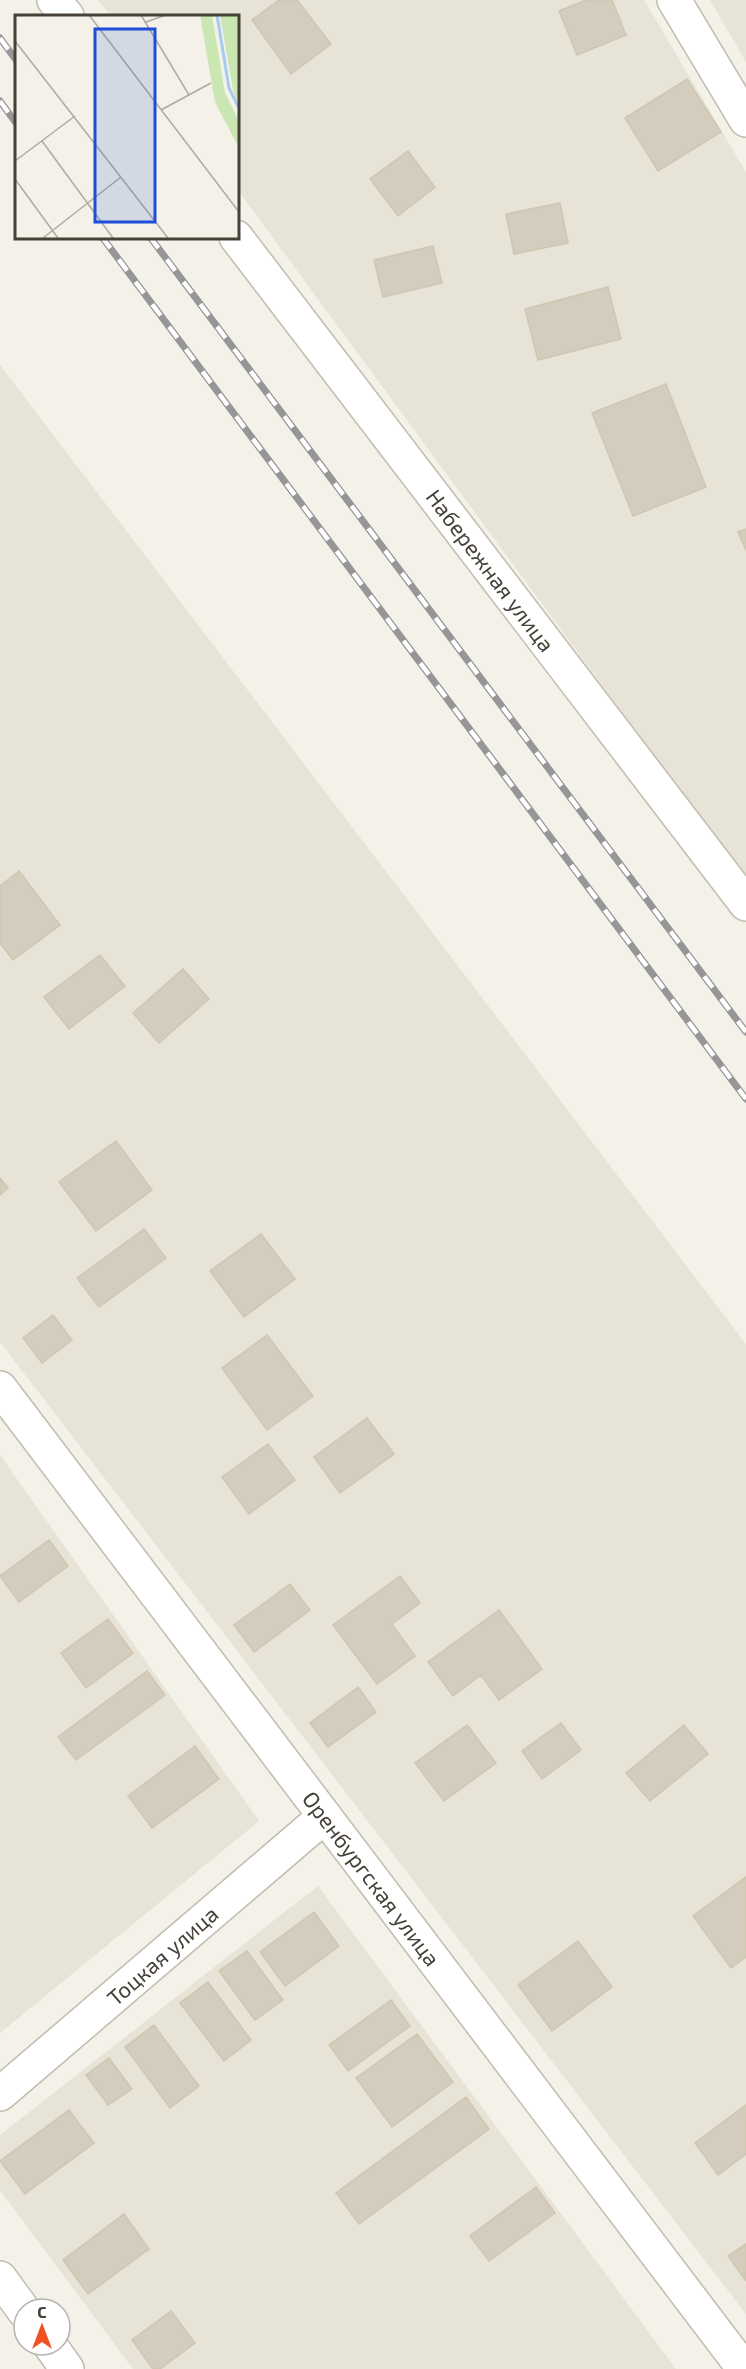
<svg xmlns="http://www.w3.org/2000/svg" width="746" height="2369" font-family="'Exo 2',sans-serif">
	<rect width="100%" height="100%" fill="#f3f1e8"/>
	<path fill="#e7e3d6" d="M98,0H644L746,172V881L237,189V16H111Z
		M710,0H746V62Z
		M0,365L746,1344V2314L0,1342Z
		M0,1455L259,1821L0,2033Z
		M318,1886L676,2369H133L0,2190V2135Z"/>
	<path fill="#d4cdbd" stroke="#cfc6b1" stroke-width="1.5" d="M279,0H297L331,44L291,74L252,20Z
		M586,0H612L626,35L577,55L559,11Z
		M687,79L721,132L658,171L625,118Z
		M408,151L435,187L398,216L370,179Z
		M560,203L568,243L514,254L506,214Z
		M433,246L442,283L383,297L374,260Z
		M608,287L621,339L538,360L525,309Z
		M666,384L706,487L633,516L592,413Z
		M746,529V550L738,532Z
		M19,871L60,925L13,960L0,943V886Z
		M100,955L125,986L69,1029L44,997Z
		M183,969L209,999L159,1043L133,1013Z
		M116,1141L152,1190L96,1231L59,1182Z
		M0,1178L8,1188L0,1195Z
		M144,1229L166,1258L99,1307L77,1278Z
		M261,1234L295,1279L244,1317L210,1271Z
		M53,1315L72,1340L42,1363L23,1338Z
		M267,1335L313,1396L267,1430L222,1368Z
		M367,1418L394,1454L340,1493L314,1457Z
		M268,1444L295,1480L249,1514L222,1477Z
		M49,1540L68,1566L19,1602L0,1576Z
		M400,1576L420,1603L392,1624L415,1656L377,1684L333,1625Z
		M290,1584L310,1610L254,1652L234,1625Z
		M499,1610L542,1669L499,1700L481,1675L453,1696L428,1662Z
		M108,1619L133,1653L86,1688L61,1653Z
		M147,1671L165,1695L76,1760L58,1737Z
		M358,1687L376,1712L328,1747L310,1723Z
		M561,1723L581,1750L542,1779L522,1751Z
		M467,1725L496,1763L444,1801L415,1763Z
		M684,1725L708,1754L650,1801L626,1773Z
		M195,1746L219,1779L152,1828L128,1796Z
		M746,1877V1957L731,1968L693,1916Z
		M314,1912L339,1946L285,1986L260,1952Z
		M578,1941L612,1987L552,2031L518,1985Z
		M247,1951L283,2000L255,2020L219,1971Z
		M208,1982L251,2040L224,2061L180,2003Z
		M391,2000L410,2026L348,2071L329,2045Z
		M154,2025L199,2086L170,2108L125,2047Z
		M417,2034L453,2082L392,2127L356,2078Z
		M109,2058L132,2089L108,2105L86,2075Z
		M466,2097L489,2129L359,2224L336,2193Z
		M746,2105V2154L718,2175L695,2143Z
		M69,2110L94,2143L25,2194L0,2161Z
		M536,2187L555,2213L489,2261L470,2236Z
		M124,2214L149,2249L88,2294L63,2260Z
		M746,2244V2281L728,2256Z
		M171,2311L195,2343L160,2369H153L132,2340Z"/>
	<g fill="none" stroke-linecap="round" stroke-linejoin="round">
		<g stroke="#c1bcad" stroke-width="36">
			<path id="minor" d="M54,0L67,16
				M674,0L746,120
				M236,237L746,904
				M0,1388L744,2369
				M0,2094L325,1816
				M0,2278L24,2311
				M50,2345L67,2369"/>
		</g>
		<use href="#minor" stroke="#fff" stroke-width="33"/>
		<g stroke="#969696" stroke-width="7">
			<path id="rail" d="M0,38L16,60
				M0,101L16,123
				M102,237L746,1099
				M150,237L746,1032"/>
		</g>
		<use href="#rail" stroke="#fff" stroke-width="4.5" stroke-dasharray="14" stroke-linecap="butt"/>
	</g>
	<g text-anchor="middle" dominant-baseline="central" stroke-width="4.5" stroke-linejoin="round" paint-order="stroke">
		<g font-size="22" fill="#464137" stroke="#fff">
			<text transform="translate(491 570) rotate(53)">Набережная улица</text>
			<text transform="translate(372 1878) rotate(53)">Оренбургская улица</text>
			<text transform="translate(162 1955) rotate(-41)">Тоцкая улица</text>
		</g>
	</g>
	<g transform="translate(15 15)">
		<rect width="224" height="224" fill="#f3f1e8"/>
		<path d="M185,0H197L210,78L223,104V131L200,87ZM205,0H223V87L218,75Z" fill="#cae6b2"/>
		<path fill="none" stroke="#a6cbee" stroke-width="3" d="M202,0L214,73L224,93"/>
		<path fill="none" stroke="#aeaba1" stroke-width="1.5" d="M74,0L224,197M126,0L174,80M131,7L151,0M0,26L153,223M146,95L196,68M27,126L98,223M0,146L60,101M0,164L43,223M28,223L106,162"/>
		<path fill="#1d4ed8" fill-opacity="0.15" stroke="#1d4ed8" stroke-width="3" d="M80,14H140V207H80Z"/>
		<rect width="224" height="224" fill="none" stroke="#464137" stroke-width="3"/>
	</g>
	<g transform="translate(42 2327)"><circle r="28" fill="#ffffff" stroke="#b5b3af" stroke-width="1.5"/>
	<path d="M0-4.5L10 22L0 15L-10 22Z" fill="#f2501f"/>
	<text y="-9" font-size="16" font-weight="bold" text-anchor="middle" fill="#464137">С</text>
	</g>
</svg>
